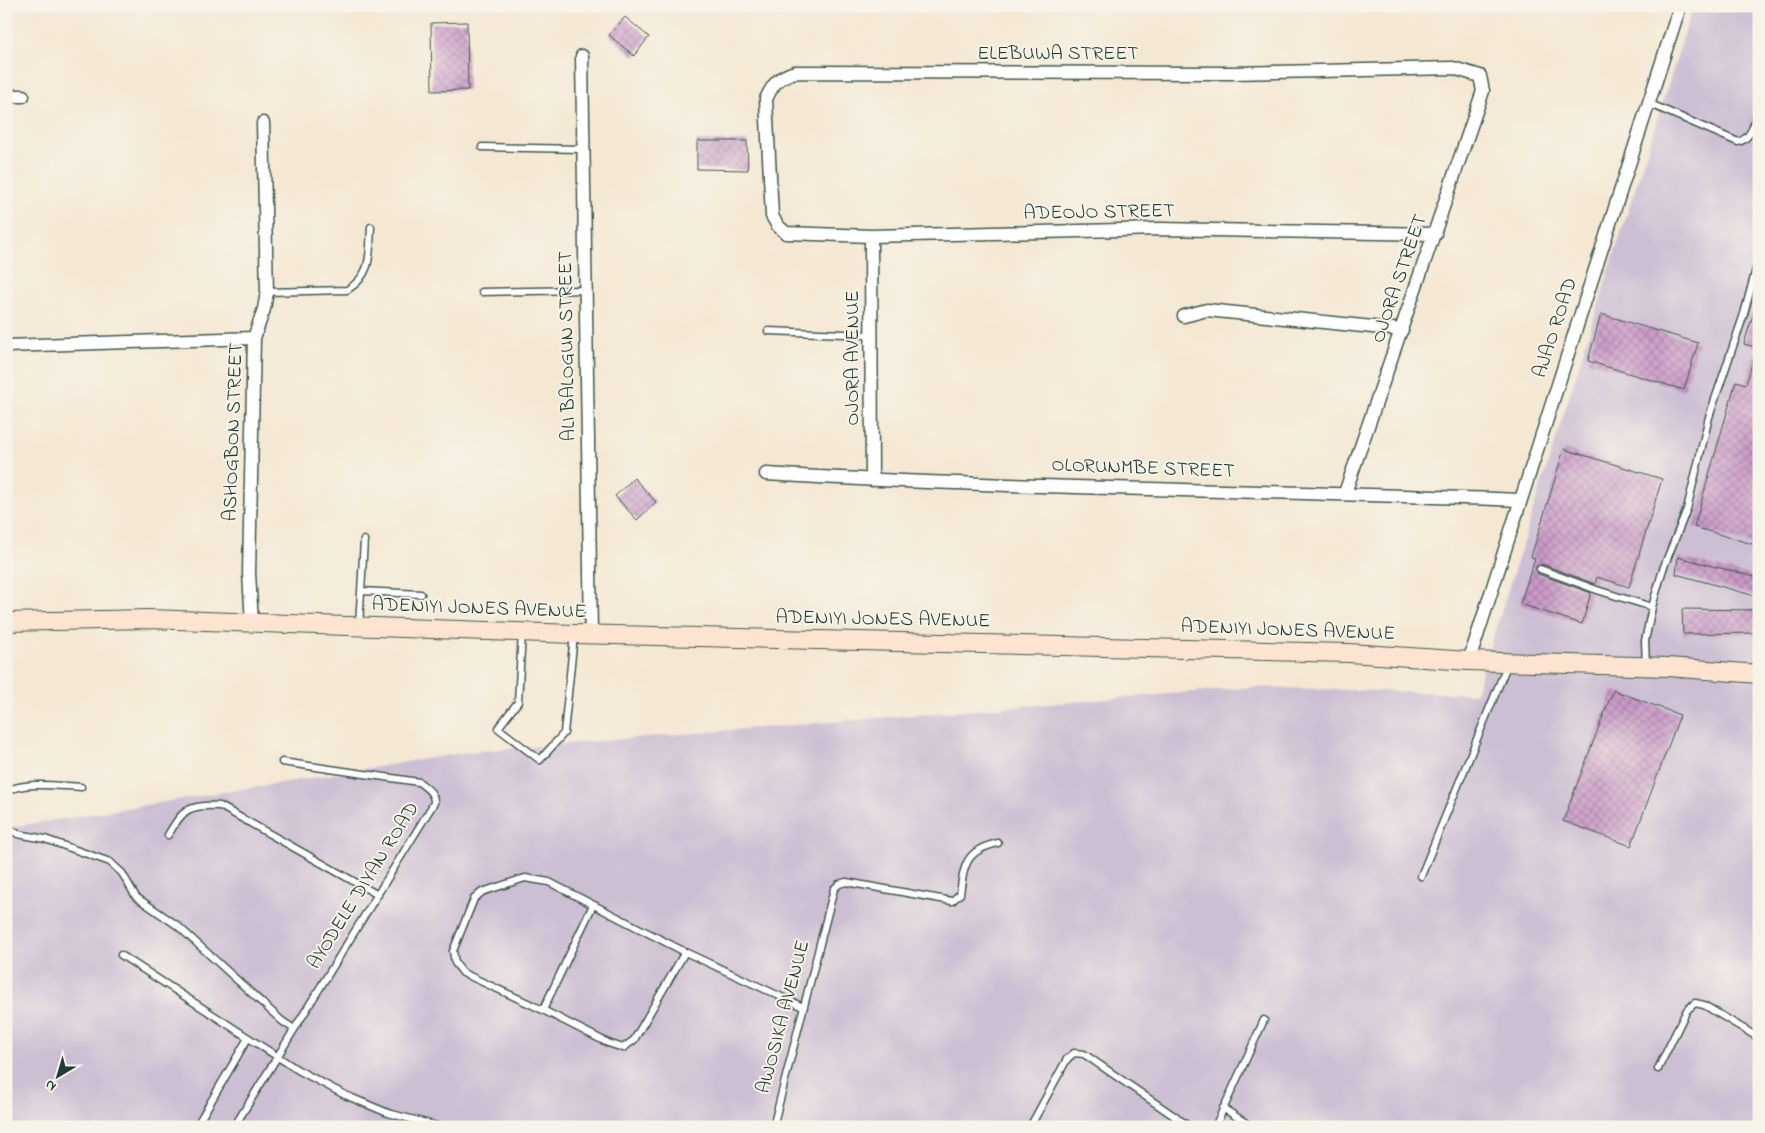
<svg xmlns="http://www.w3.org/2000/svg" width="1765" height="1133" font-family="'Indie Flower',sans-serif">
	<defs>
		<pattern id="building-cross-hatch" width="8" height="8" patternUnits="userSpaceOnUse" patternTransform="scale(1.25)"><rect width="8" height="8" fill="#cb9ac9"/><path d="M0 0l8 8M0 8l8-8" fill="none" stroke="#a47fa4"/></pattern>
	</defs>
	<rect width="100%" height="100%" fill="#f7f3e8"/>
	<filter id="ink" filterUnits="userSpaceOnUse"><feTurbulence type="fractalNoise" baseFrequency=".02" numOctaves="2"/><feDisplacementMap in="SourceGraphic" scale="10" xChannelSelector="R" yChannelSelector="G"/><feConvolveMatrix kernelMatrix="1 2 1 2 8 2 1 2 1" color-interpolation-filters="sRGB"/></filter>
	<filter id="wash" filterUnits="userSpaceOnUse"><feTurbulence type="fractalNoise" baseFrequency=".0096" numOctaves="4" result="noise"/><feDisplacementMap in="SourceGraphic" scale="20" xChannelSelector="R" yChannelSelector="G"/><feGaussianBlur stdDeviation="1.12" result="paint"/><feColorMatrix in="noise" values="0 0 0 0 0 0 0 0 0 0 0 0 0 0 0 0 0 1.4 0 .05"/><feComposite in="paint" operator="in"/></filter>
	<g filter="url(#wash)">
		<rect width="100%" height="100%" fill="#f4e8d3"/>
		<path fill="#ccbed3" d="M1693,6L1759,8V1127H6V828L467,752L1253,687L1475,694Z"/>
		<g id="blocks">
			<path fill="url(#building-cross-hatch)" d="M625,17L649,37L634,56L609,35Z
				M467,22L468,90L432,91L431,23Z
				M697,141H747L748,170L697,169Z
				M1756,305H1759V348L1744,344Z
				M1601,314L1698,343L1684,390L1588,361Z
				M1756,351H1759V546L1694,527L1736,381L1746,384Z
				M1564,449L1662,479L1629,587L1597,577L1595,584L1542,564L1536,567L1538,574L1591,593L1582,624L1520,604L1535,558L1531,557Z
				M634,478L656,502L637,520L615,496Z
				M1678,557L1759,578V597L1676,574Z
				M1682,609L1759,610V633L1683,634Z
				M1613,690L1680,715L1631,846L1563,821Z"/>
		</g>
	</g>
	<g filter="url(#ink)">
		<use href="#blocks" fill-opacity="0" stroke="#3f574c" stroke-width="1"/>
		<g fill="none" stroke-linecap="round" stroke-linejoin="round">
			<g stroke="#3f574c" stroke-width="9">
				<path id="lane" d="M1648,103L1738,142C1753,138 1755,120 1759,106
					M482,147L583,149
					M267,292L347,290C373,274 369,254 371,227
					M482,292L586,290
					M768,331L872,335
					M1540,569L1597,590L1652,607
					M361,591L421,594
					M359,626L364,540
					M522,633L518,702L498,728L540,760L564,733L574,635
					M1646,665L1645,641L1652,607L1663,569L1687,509L1709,417L1744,314L1759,258
					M6,791C28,781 57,786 81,787
					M6,827L18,834L45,839L110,862L122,873L136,897L178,926L282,1021L294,1029
					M168,835C183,809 189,804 220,806L378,895
					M1421,876L1508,663
					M685,952L634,1040L623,1048L608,1043L543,1010L463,973L455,963L453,951L474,899L482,892L525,878L549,882L685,952L803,1007
					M121,955L298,1070L345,1095L388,1113L441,1127
					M543,1010L593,905
					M1658,1069L1687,1010L1695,1003L1704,1005L1759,1038
					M1223,1108L1252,1127
					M196,1127L248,1038
					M234,1127L434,803C435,793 426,788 419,782L282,762
					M773,1127L834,889L839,884L846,882L952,901L960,894C964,864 966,850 998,843
					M1030,1127L1067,1059L1074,1053L1084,1054L1190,1127
					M1171,1127L1176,1116
					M1215,1127L1264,1020"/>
			</g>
			<g stroke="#3f574c" stroke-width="15">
				<path id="street" d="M582,56L591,634
					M6,96H23
					M871,236L872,480
					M1184,316L1207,310L1402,330
					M6,346L254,338
					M766,474C1017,489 1268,490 1519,500
					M1345,493L1483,91L1480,76L1453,68L1232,73L795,72C778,77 773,84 766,99L772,216L778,226L786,233L871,236L1160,229L1435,234
					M252,623L249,573L254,338L264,309L267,292L263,123
					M1469,661L1680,6"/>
			</g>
			<g stroke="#3f574c" stroke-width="20">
				<path id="secondary" d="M6,622L149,619L574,634L1349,653L1469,661L1668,667L1759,674"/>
			</g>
			<use href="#lane" stroke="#fff" stroke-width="6"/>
			<use href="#street" stroke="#fff" stroke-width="12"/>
			<use href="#secondary" stroke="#fde4d1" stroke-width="18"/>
		</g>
	</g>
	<g text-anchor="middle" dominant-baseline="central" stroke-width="4" stroke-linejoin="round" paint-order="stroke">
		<g font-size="20" fill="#1f3d34" stroke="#f7f3e8">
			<text x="1058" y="54">ELEBUWA STREET</text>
			<text transform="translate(1099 213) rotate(-1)">ADEOJO STREET</text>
			<text transform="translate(1400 279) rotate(-71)">OJORA STREET</text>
			<text transform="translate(1556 328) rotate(-72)">AJAO ROAD</text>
			<text transform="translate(568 346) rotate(-91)">ALI BALOGUN STREET</text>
			<text transform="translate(853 358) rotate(-90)">OJORA AVENUE</text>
			<text transform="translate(234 432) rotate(-88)">ASHOGBON STREET</text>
			<text transform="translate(1143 469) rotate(2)">OLORUNMBE STREET</text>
			<text transform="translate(479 609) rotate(2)">ADENIYI JONES AVENUE</text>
			<text transform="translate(883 620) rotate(1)">ADENIYI JONES AVENUE</text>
			<text transform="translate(1288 631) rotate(2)">ADENIYI JONES AVENUE</text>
			<text transform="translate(364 886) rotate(-58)">AYODELE DIYAN ROAD</text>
			<text transform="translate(784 1017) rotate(-75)">AWOSIKA AVENUE</text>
		</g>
	</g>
	<rect width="1765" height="1133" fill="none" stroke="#f7f3e8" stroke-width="25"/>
	<g transform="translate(58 1076) rotate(218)" stroke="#f7f3e8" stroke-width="4" paint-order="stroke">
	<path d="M0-4L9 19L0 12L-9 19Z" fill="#1f3d34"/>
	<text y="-8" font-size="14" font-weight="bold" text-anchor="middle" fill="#1f3d34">N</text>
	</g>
</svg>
